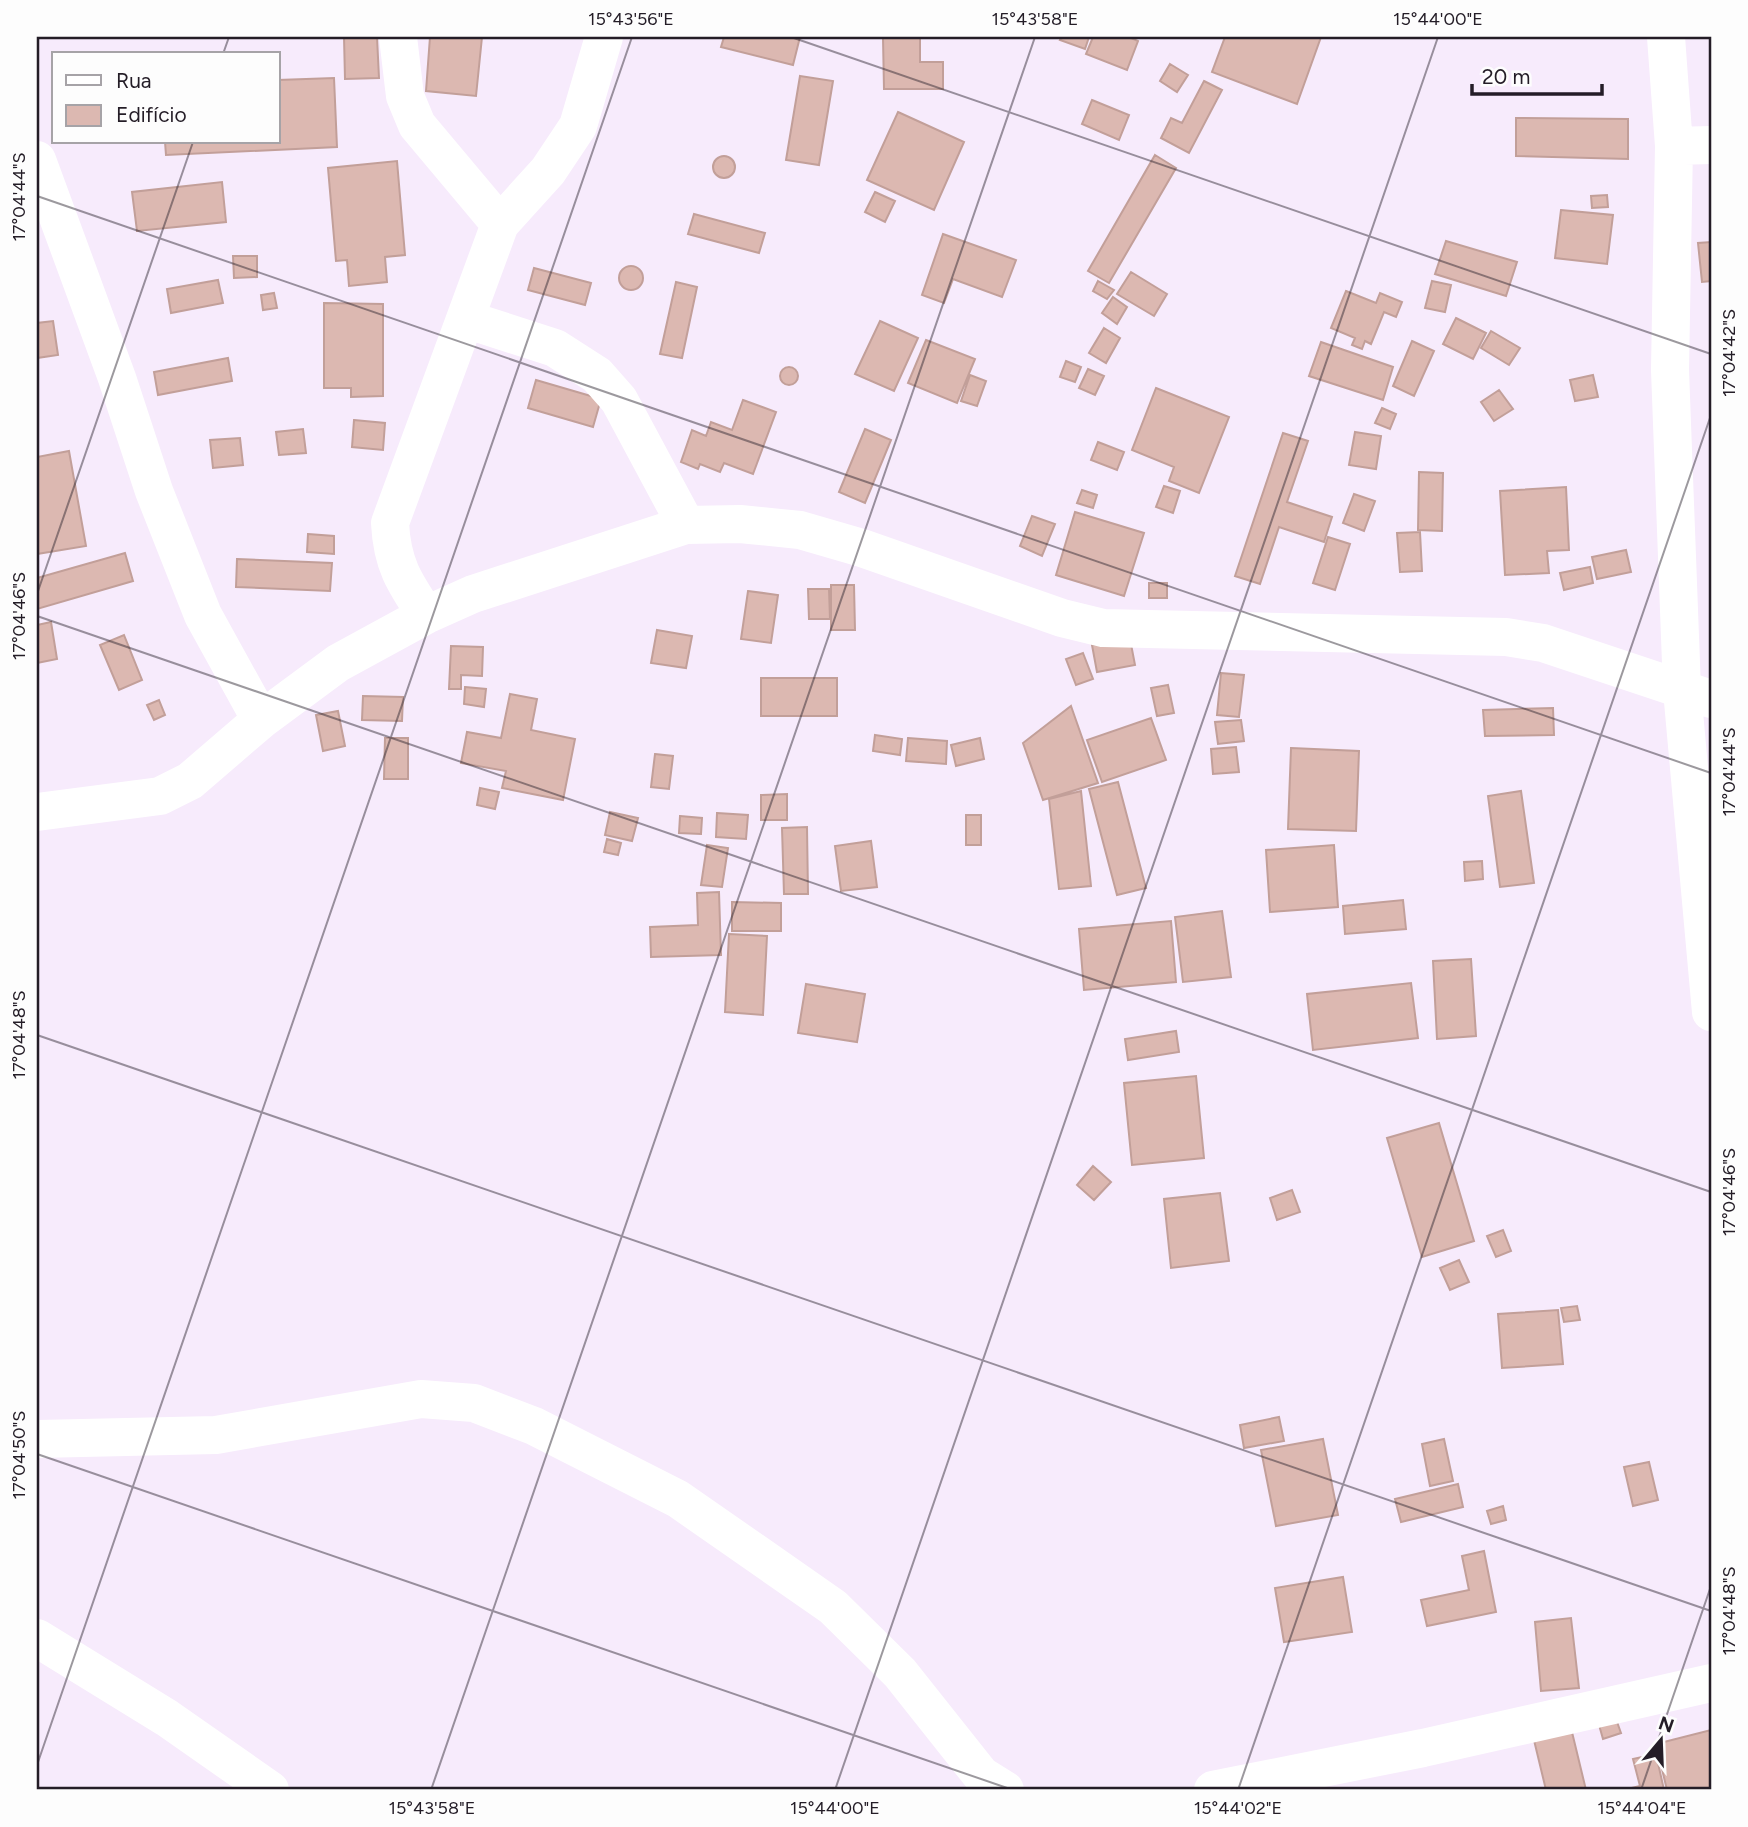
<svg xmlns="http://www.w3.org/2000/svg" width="1748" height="1827" font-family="Figtree,sans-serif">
	<rect width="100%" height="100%" fill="#f7ebfc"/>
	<path fill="#dcb8b1" stroke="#c29f99" stroke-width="2" d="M344,37H377L379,78L345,79Z
		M430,37H482L476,96L426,91Z
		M724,37H800L793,65L721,47Z
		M1062,37H1089L1085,49L1060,40Z
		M1093,37H1129L1138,41L1127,70L1086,54Z
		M1225,37H1321L1297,104L1212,72Z
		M883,38H920V62H943V89H884Z
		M1170,64L1188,75L1177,92L1160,81Z
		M800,76L833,81L819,165L786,160Z
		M334,78L337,147L166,155L165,142H278V80Z
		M1204,81L1222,90L1189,153L1161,138L1171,118L1182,123Z
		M1092,100L1129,115L1119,140L1082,124Z
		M898,112L964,142L934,210L867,180Z
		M1516,118L1628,119V159L1516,156Z
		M1155,155L1176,168L1109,283L1088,271Z
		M713 167a11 11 0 1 1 22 0a11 11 0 1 1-22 0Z
		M397,161L405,255L385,257L387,282L349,286L347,260L336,261L328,168Z
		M222,182L226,222L137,231L132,192Z
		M875,192L895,201L885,222L865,212Z
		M1607,195L1608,207L1592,208L1591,196Z
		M1561,210L1613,215L1607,264L1555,258Z
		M694,214L765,233L759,253L688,234Z
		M943,234L1016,260L1002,297L953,279L944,303L922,295Z
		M1446,241L1517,262L1506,296L1435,274Z
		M1711,242V281L1702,282L1698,243Z
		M233,256H257V277L234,278Z
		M619 278a12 12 0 1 1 24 0a12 12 0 1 1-24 0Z
		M534,268L591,283L585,305L528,290Z
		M1131,272L1167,294L1154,316L1117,294Z
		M218,280L223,303L171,313L167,289Z
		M1098,281L1114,290L1107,299L1093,291Z
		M1432,281L1451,285L1445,312L1425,308Z
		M676,282L697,287L682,358L660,354Z
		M1346,291L1376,303L1380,293L1402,302L1396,317L1384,312L1371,344L1365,341L1362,349L1352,345L1355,338L1331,328Z
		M274,293L277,308L263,310L261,295Z
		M1113,297L1127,307L1117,324L1102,313Z
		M324,303L383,304V396L351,397V388H324Z
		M1456,318L1486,333L1473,359L1443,344Z
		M53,321L58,355L37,358V323Z
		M880,321L918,338L894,391L855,374Z
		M1104,328L1120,338L1106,363L1089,353Z
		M1491,331L1520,348L1509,365L1481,348Z
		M926,340L975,359L957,403L908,383Z
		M1412,341L1434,351L1414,396L1393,386Z
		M1321,342L1393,367L1383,400L1309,376Z
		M228,358L232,381L158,395L154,372Z
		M1066,361L1081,367L1075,382L1060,377Z
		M780 376a9 9 0 1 1 18 0a9 9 0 1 1-18 0Z
		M1088,369L1104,376L1095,395L1079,388Z
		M970,375L986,381L977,406L961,401Z
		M1593,375L1598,397L1575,401L1570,380Z
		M536,380L601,399L593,427L528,408Z
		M1156,388L1229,417L1199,493L1169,481L1174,467L1132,450Z
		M1499,390L1513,409L1494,421L1481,402Z
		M743,400L776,412L753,474L724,463L720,472L700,464L698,469L681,462L692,430L706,436L711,422L732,430Z
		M1382,408L1396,414L1390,429L1375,423Z
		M354,420L385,423L383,450L352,447Z
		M303,429L306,453L279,455L276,432Z
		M865,429L891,440L865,503L839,492Z
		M1355,432L1381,436L1376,469L1349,465Z
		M1283,433L1308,441L1287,502L1332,517L1324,542L1279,527L1260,584L1235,576Z
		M240,438L243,465L213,468L210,440Z
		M1098,442L1124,452L1117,470L1091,460Z
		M69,451L86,546L37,554V457Z
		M1419,472L1443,473L1442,531L1418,530Z
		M1164,486L1180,491L1173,513L1156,507Z
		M1566,487L1569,550L1547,551L1549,573L1505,575L1500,491Z
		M1082,490L1097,495L1093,508L1077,503Z
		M1354,494L1375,501L1364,531L1343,523Z
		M1075,512L1144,533L1124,596L1056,575Z
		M1032,516L1055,524L1042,556L1020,546Z
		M1420,532L1422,571L1400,572L1397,533Z
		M308,534L334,536V554L307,552Z
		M1328,537L1350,544L1335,590L1313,583Z
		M1626,550L1631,572L1597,579L1592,557Z
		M125,553L133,581L37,609V578Z
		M237,559L332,563L330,591L236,587Z
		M1590,567L1593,583L1564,590L1560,573Z
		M1149,583H1167V598H1149Z
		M831,585H854L855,630H831Z
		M808,589H829L830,619H809Z
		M748,591L778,595L771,643L741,639Z
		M51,622L57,659L37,663V625Z
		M657,630L692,636L686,668L651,663Z
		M124,635L142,680L119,690L100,645Z
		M1130,639L1135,665L1097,672L1092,645Z
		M451,646L483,647L482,676L461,675V689H449Z
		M1083,653L1093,679L1076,685L1066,659Z
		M1221,673L1244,675L1239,717L1217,715Z
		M761,678H837V716H761Z
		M1168,685L1174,713L1157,716L1151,688Z
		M465,687L486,689L484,707L464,704Z
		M510,694L537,699L531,730L575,739L563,800L502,788L506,771L461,763L467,732L501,738Z
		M363,696L403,697L402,721L362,720Z
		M159,700L165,715L154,720L147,705Z
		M1071,706L1098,783L1043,800L1023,743Z
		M1553,708L1554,735L1485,736L1483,710Z
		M338,711L345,746L323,751L316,715Z
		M1151,718L1166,760L1102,782L1087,740Z
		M1241,720L1244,741L1218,744L1215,722Z
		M875,735L902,739L900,755L873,751Z
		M385,738H408V779H384Z
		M908,738L947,741L946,764L906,761Z
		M980,738L984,759L956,766L951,745Z
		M1236,747L1239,772L1213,774L1211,749Z
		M1291,748L1359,751L1356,831L1288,829Z
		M655,754L673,756L669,789L651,787Z
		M1118,782L1146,888L1117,895L1089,789Z
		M480,788L499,792L495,809L477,805Z
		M1081,791L1091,886L1059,889L1049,799Z
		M1521,791L1534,883L1500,887L1488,796Z
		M787,794V820H761V795Z
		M610,812L638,818L632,841L605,835Z
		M717,813L748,815L746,839L716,837Z
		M966,815H981V845H966Z
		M680,816L702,818L701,834L679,833Z
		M807,827L808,894H784L782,828Z
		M607,839L621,843L618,855L604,852Z
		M871,841L877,887L841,891L835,846Z
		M707,845L728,848L722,887L701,885Z
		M1334,845L1338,907L1270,912L1266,850Z
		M1482,861L1483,879L1465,881L1464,862Z
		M719,892L721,955L651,957L650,927L698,925L697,893Z
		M1403,900L1406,929L1345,934L1343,906Z
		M732,902L781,903V931H732Z
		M1222,911L1231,977L1183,982L1175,917Z
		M1171,921L1176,982L1084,990L1079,929Z
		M729,934L767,936L763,1015L725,1012Z
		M1471,959L1476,1036L1437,1039L1433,961Z
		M1411,983L1418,1038L1313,1050L1307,994Z
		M806,984L865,994L857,1042L798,1033Z
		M1176,1031L1179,1052L1128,1060L1125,1039Z
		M1196,1076L1204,1158L1132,1165L1124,1083Z
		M1439,1123L1474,1241L1422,1257L1387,1138Z
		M1093,1166L1111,1182L1094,1200L1077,1185Z
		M1292,1190L1300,1212L1277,1220L1270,1198Z
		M1220,1193L1229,1261L1171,1268L1164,1199Z
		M1503,1230L1511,1251L1496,1257L1487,1236Z
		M1459,1260L1469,1282L1450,1290L1440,1268Z
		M1577,1306L1580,1320L1564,1322L1561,1308Z
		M1558,1310L1563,1364L1502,1368L1498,1314Z
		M1279,1417L1284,1441L1244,1448L1240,1425Z
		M1323,1439L1338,1515L1276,1526L1261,1450Z
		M1444,1439L1453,1481L1430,1486L1422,1444Z
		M1649,1462L1658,1500L1633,1506L1624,1467Z
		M1458,1484L1463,1507L1401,1522L1395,1499Z
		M1503,1506L1506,1520L1491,1524L1487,1511Z
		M1484,1551L1496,1612L1427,1626L1421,1600L1469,1590L1462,1556Z
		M1343,1577L1352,1632L1284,1642L1275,1588Z
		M1571,1618L1579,1688L1541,1691L1535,1622Z
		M1616,1719L1621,1733L1603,1739L1599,1725Z
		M1571,1728L1586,1790H1546L1533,1736Z
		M1711,1730V1790H1667L1656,1744Z
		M1656,1754L1664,1790H1623L1640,1786L1633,1759Z"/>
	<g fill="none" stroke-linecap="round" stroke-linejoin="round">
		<path stroke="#fff" stroke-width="38" d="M398,37L405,96L417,125L500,224
			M1666,37L1674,146L1670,370L1682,690L1711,1012
			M1674,146L1711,145
			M37,160L117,378L154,491L203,615L261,720
			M465,319L555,348L597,375L619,400L686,525
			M426,615C404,582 392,564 390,523L500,224L548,171L578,126L604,37
			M37,812L160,796L190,781L261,720L338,663L426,615L473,594L686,525L740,524L800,530L862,548L1062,618L1103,628L1506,637L1543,643L1711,699
			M37,1439L216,1435L421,1399L474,1403L534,1426L678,1499L833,1607L900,1673L981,1775L1005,1790
			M37,1638L167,1718L270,1790
			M1213,1790L1423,1748L1711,1683"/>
	</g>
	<path fill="none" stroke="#241d27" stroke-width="2" stroke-opacity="0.45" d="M791,37L1711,354M223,54L229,37M37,196L1711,773M37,594L193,142M37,616L1711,1192M37,1035L1711,1611M37,1454L1013,1790M37,1765L632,37M431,1790L1035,37M835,1790L1438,37M1238,1790L1711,415M1641,1790L1711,1586"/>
	<rect width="1748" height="1827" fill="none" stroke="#fdfdfd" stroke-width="77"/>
	<rect x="52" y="52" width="228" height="91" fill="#fdfdfd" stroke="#a6a3a7" stroke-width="2"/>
	<rect x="66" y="75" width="35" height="10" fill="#ffffff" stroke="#a6a3a7" stroke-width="2"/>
	<text x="116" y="88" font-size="21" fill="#241d27">Rua</text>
	<rect x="66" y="105" width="35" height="21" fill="#dcb8b1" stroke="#a6a3a7" stroke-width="2"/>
	<text x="116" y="122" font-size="21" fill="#241d27">Edifício</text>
	<g transform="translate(1661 1740) rotate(19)" stroke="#fdfdfd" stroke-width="5" paint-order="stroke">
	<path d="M0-5L12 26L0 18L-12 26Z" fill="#241d27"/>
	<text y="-10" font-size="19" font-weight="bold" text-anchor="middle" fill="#241d27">N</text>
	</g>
	<path d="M1472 84v10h130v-10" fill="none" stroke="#241d27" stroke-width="3.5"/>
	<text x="1482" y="84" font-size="21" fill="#241d27" stroke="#fdfdfd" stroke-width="5" paint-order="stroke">20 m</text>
	<rect x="38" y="38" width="1672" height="1750" fill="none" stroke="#241d27" stroke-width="2.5"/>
	<g font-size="18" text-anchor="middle" fill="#241d27">
		<text x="631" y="25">15°43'56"E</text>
		<text x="1035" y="25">15°43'58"E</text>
		<text x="1438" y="25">15°44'00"E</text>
		<text transform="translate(19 197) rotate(-90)" y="6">17°04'44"S</text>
		<text transform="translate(1729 353) rotate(-90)" y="6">17°04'42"S</text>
		<text transform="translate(19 616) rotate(-90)" y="6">17°04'46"S</text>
		<text transform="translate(1729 772) rotate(-90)" y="6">17°04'44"S</text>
		<text transform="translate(19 1035) rotate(-90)" y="6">17°04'48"S</text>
		<text transform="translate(1729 1192) rotate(-90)" y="6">17°04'46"S</text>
		<text transform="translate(19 1455) rotate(-90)" y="6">17°04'50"S</text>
		<text transform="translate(1729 1611) rotate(-90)" y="6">17°04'48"S</text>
		<text x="432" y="1814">15°43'58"E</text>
		<text x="835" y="1814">15°44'00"E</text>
		<text x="1238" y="1814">15°44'02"E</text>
		<text x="1642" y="1814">15°44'04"E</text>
	</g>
</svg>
